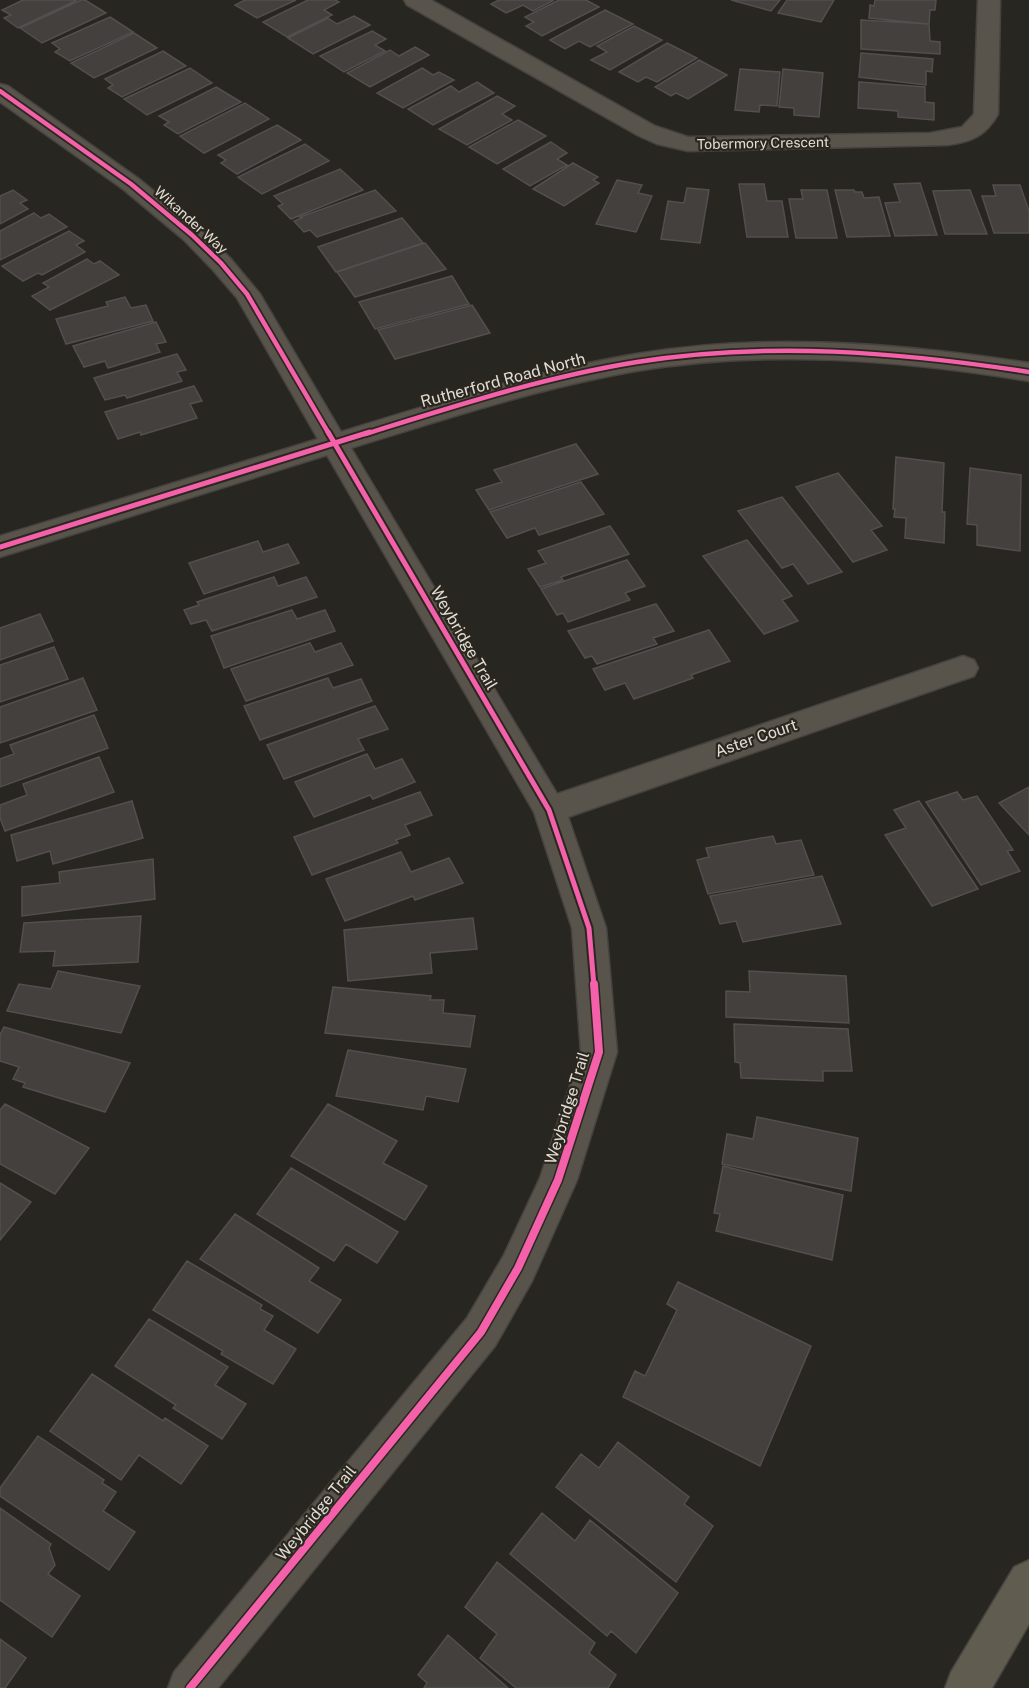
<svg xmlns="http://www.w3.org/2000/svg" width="1029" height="1688" font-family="'Public Sans',sans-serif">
	<rect width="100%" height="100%" fill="#282621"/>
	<path fill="#43403e" stroke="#524f4e" stroke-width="1.5" d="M23,0H77L18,28L4,18L11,15L2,10Z
		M81,0H85L106,13L42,43L20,28Z
		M245,0H296L257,18L235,5Z
		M308,0H335L339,2L324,10L332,15L287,37L263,22Z
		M499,0H554L533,11L523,5L506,13L491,4Z
		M559,0H586L599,7L542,36L526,26L534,22L525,17Z
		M731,0H780L771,11Z
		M787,0H834L821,22L778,13Z
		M875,0H936L935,10H930L929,24L869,18L870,5L874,6Z
		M605,10L633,24L590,47L579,41L565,49L550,40Z
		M354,16L370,25L313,54L288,38L328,18L337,24Z
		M110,17L133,32L70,61L55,52L60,49L52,43Z
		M861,20L929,24L930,41L940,42V54L861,49Z
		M634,26L662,40L610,70L591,60L607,52L597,46Z
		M372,31L386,39L375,45L385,51L344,72L320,56Z
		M134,33L157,48L94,78L71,63Z
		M667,43L697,58L657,82L646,77L638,82L619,72Z
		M415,47L429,55L370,87L347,73L390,50L399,56Z
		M163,51L186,66L122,97L108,88L113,85L105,79Z
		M861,53L933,59L932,72L926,71V85L859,77Z
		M699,60L727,75L688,99L676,93L671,96L655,87Z
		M190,68L212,83L147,115L124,99Z
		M422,68L433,75L439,72L454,80L403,108L377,93Z
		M740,69L780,72L777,106L760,105L759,112L735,110Z
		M783,69L823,73L819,117L794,115V108L779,107Z
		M477,82L494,93L433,125L408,109L451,86L459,92Z
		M859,82L925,87V102L934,103V120L898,117V111L858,108Z
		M216,87L241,102L178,134L164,125L169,122L159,116Z
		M497,96L515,106L502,114L512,120L467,145L439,129Z
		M245,103L269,119L204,153L180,136Z
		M518,120L546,136L497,164L469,147Z
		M277,125L301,140L237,174L221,163L226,160L218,155Z
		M551,142L567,153L557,159L567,165L530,186L503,169Z
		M305,144L329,161L262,194L238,177Z
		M573,163L598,177L593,180L599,183L564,206L533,189Z
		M340,169L363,190L291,219L278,206L283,204L274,196Z
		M617,180L642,185L638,193L652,196L636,232L596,224Z
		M920,183L937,235L895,236L885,203L900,202L894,184Z
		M739,184H764L767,201H782L788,237H747Z
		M993,185H1020L1029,211V233H994L982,196H996Z
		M687,188L709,190L700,243L661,239L668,201L684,203Z
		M13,190L27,200L20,203L28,209L0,224V196Z
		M375,190L396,211L317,237L310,230L304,232L294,221L302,218L300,217Z
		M801,190H827L837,238H796L789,199H803Z
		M835,190H854L855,192H862L864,198L879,197L890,236L847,237Z
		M970,190L987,234H945L933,191Z
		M34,213L41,218L49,214L67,227L0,260V231Z
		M402,218L423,243L336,272L318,247Z
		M69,231L84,241L76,245L85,252L42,275L38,273L23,281L2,266Z
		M425,243L446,269L355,297L337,272Z
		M87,259L94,264L100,261L119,275L50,310L32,296L49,287L43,283Z
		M452,276L469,304L375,329L359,302Z
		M125,297L131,308L146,305L153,321L66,344L56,319L108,306L106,302Z
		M472,305L490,333L395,359L378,330Z
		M156,322L166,342L156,344L160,352L108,368L105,361L84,367L73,346Z
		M177,354L186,370L177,372L182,381L127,398L125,395L105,400L94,378Z
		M194,386L202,401L190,404L197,418L141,435L140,432L118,439L105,412Z
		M576,444L598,474L489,510L476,490L502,482L494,470Z
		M896,457L944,463L942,512H945L944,543L905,538L906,518L894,517L895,509H893Z
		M970,468L1021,475L1020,551L977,545V525L967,524Z
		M838,473L882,526L871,530L887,550L853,562L796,487Z
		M581,482L604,514L539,535L535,528L507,538L490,512Z
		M782,497L842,572L808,584L793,564L782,568L738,511Z
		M610,526L629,554L561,577L563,580L540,587L528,569L546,563L538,551Z
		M747,540L792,596L782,600L798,621L764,634L703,556Z
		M258,541L263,552L288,544L299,563L204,594L189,563Z
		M627,560L645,586L625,593L630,600L568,622L563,613L557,615L541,589Z
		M274,577L278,586L306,577L317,597L212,631L206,620L191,624L184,610L199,605L197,602Z
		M656,604L674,631L653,638L657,644L597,664L592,656L585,658L568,631Z
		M292,610L297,619L325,610L335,631L224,668L211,636Z
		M40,614L53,641L0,660V628Z
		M709,630L730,661L691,675L693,678L634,699L625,683L605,690L593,669Z
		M310,643L315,652L341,643L353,665L246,701L231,669Z
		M54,647L68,679L0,702V665Z
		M83,678L97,710L0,743V707Z
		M328,678L333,688L361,679L372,701L260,740L244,706Z
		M375,706L388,729L358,739L364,750L284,779L267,745Z
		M94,715L108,748L0,787V759L14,754L10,745Z
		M367,754L375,769L402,759L415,782L373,799L370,795L314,817L295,782Z
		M99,757L114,792L5,831L0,818V805L27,795L23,784Z
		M1029,787V835L999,803Z
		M420,792L432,815L405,825L410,835L396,840L398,843L312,875L294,837Z
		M957,792L963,800L977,796L1013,850L1007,851L1020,871L981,885L926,802Z
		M132,801L143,838L53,864L50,851L17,861L11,835Z
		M919,801L978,889L932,906L885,835L906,828L894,810Z
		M773,836L776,844L801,840L814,875L708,894L697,860L709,857L706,848Z
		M401,852L411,872L449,858L463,883L415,900L413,896L345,921L326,879Z
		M153,859L155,899L22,916V887L60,883L59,872Z
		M822,876L841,924L743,942L736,921L720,924L710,896Z
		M141,916L138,962L53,966L55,951L20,952L24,923Z
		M473,918L477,949L430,953L432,973L348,981L344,930Z
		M58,971L140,986L121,1033L7,1011L19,984L51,989Z
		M749,971L846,976L849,1023L726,1017V991L750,992Z
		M333,987L431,996L430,1000H444L443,1013L475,1016L470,1047L325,1033Z
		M734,1024L848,1029L852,1071H823V1081L741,1078L740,1063L735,1062Z
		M4,1027L130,1063L105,1112L23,1087L25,1083L13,1079L19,1067L0,1061V1035Z
		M348,1050L466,1069L458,1102L426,1096L423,1110L336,1096Z
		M5,1104L89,1148L55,1194L0,1164V1110Z
		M328,1104L397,1141L383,1163L427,1186L405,1220L291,1156Z
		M757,1117L858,1138L851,1191L722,1164L727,1134L753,1139Z
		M723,1166L843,1195L832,1260L716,1231L720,1214L714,1213Z
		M291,1168L398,1232L377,1263L346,1244L334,1261L257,1214Z
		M0,1183L31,1202L0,1240Z
		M235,1214L319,1268L309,1281L341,1300L318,1333L200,1259Z
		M187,1261L262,1305L260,1309L273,1316L264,1330L296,1349L273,1384L221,1354L223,1351L153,1310Z
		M678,1282L811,1346L760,1466L623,1397L635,1371L645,1376L677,1310L667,1304Z
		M149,1319L228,1367L215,1385L246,1404L222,1439L173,1408L176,1405L115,1366Z
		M92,1374L163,1421L165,1418L208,1446L181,1484L139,1455L121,1480L50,1431Z
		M38,1436L104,1480L102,1483L116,1492L103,1511L135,1532L109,1570L0,1496V1488Z
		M618,1442L689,1497L684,1504L713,1526L676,1582L556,1487L581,1454L599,1468Z
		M0,1508L51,1544L49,1548L55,1565L48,1574L80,1596L52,1637L0,1600Z
		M542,1513L575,1541L590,1520L678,1593L636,1653L611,1631L607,1636L510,1554Z
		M497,1562L595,1643L589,1653L616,1675L608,1688H516L480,1658L497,1634L465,1607Z
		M448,1635L508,1688H424L427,1683L418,1675Z
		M0,1639L26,1658L5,1688H0Z"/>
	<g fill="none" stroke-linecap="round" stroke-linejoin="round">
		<g stroke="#45423f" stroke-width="3">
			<path id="minor" d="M404,0H431L655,126L688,137L930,133L962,127L974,114L978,0H1000L998,114C986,136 971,142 947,145L688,151L657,144L639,136L407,5Z
				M0,84L8,86L139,179L201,230L230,258L260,294L341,432C438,402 535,371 636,354C766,332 899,343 1029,363V381C899,360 767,349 636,371C539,388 445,419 351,448L557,794L963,656L974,660L978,668L974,676L568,817L606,928L617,1052L577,1180L532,1281L495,1346L218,1688H168L174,1672L467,1318L504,1255L540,1178L581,1052L572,928L534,812L327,455L0,557V536L318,439L237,298L212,269L184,240L123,189L0,102Z"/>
		</g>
		<g stroke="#45423f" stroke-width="3">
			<path id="major" d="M1029,1560V1624L992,1688H945L951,1672L1014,1567Z"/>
		</g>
		<use href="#minor" fill="#58544b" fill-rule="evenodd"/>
		<use href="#major" fill="#605c4f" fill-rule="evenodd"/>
		<g stroke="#2b271e" stroke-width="8">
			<path id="cycleway-far2" d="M0,91L131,184L192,235L221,263L247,294L329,434
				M365,434C455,406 544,377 637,362C767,341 899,352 1029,372"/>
		</g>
		<g stroke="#2b271e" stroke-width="9">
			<path id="cycleway-far1" d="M328,432L549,810L589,928L594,986
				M0,547L370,432"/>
		</g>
		<g stroke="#2b271e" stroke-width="11">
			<path id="cycleway" d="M190,1688L481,1332L518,1268L558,1180L599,1052L594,984"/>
		</g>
		<use href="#cycleway-far2" stroke="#f560ab" stroke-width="4.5"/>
		<use href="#cycleway-far1" stroke="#f560ab" stroke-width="5"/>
		<use href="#cycleway" stroke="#f560ab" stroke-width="8"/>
	</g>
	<g text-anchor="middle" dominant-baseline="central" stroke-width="4.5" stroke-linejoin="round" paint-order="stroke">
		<g font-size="14" fill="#e0ddd7" stroke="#2b271e">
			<text transform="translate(763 143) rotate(-1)">Tobermory Crescent</text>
			<text transform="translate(191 220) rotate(42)">Wikander Way</text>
		</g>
		<g font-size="16" fill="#e0ddd7" stroke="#2b271e">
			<text transform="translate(503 380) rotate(-15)">Rutherford Road North</text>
			<text transform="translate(464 638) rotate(60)">Weybridge Trail</text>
			<text transform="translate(756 738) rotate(-19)">Aster Court</text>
			<text transform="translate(567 1108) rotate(-73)">Weybridge Trail</text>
			<text transform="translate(316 1513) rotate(-51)">Weybridge Trail</text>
		</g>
	</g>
</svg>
